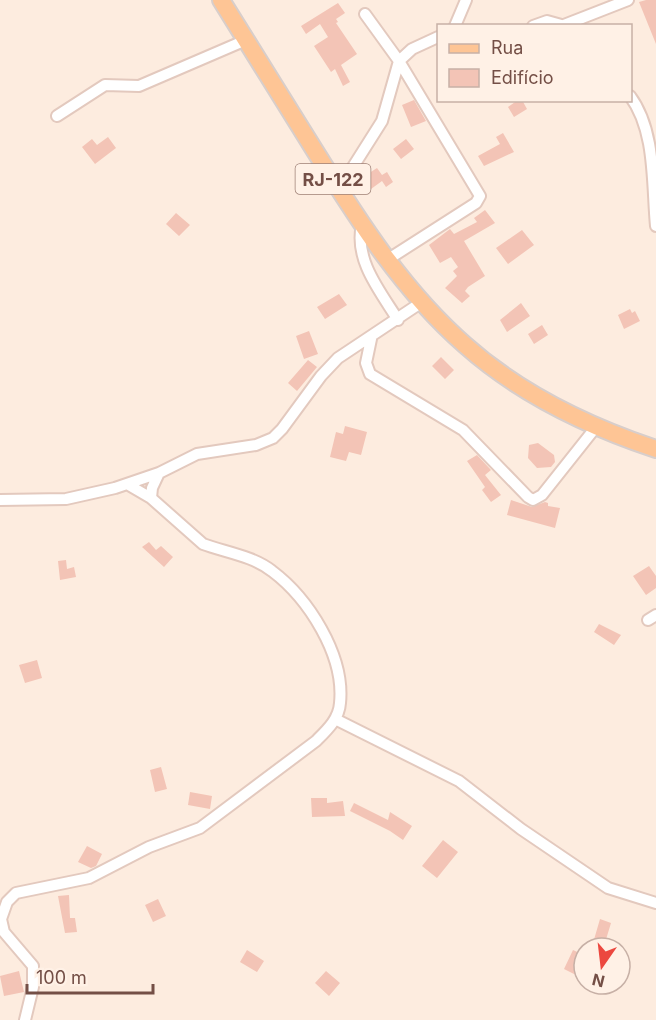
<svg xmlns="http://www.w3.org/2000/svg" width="656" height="1020" font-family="Inter,sans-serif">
	<rect width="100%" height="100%" fill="#fdecdf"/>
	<path fill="#f3c4b6" d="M646,0H656V44L639,2Z
		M338,3L345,13L336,19L338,22L336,23L357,54L341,65L350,82L343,86L335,69L331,72L314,46L328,37L320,24L306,34L301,26Z
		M414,100L426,121L411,127L402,105Z
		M518,100H522L527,109L514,117L508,107Z
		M503,133L514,152L484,166L478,156L500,144L496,137Z
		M108,137L116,148L95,164L82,147L92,139L97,145Z
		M406,139L414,149L401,159L393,149Z
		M377,168L382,175L387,172L393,182L386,187L382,181L371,189L363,177Z
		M485,210L495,223L464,241L485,276L468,287L465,291L470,296L462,303L445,288L457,276L453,271L458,267L451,257L440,263L429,245L450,229L454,234L477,222L474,218Z
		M176,213L190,225L179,236L166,224Z
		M522,230L534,245L508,264L496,248Z
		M339,294L347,305L325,319L317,307Z
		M521,303L530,316L507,332L500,320Z
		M630,309L632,313L635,311L640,321L624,329L618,315Z
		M542,325L548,335L534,344L528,334Z
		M309,331L318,354L304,359L296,336Z
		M441,357L454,370L445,379L432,366Z
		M308,360L317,367L297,391L288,383Z
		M345,426L367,432L361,455L349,452L346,461L330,457L336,432L343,434Z
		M538,443L554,455L555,462L551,467L537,468L528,458L529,445Z
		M477,455L491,470L485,475L501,495L491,502L482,490L485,487L467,461Z
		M511,500L532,507L545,502L548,503V506L560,508L555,528L507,515Z
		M149,542L156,550L161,546L173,557L164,567L142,547Z
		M66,560L67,569L74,567L76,577L60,580L58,561Z
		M649,566L656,576V588L646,595L633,576Z
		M599,624L621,635L614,645L594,632Z
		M37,660L42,678L25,683L19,665Z
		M161,767L167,789L155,792L150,770Z
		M190,792L212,796L210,809L188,805Z
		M311,798H327V803L343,801L345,816L312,817Z
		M354,803L388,820L390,812L412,826L403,840L390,831L350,811Z
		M443,840L458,852L437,878L422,866Z
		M87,846L102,854L96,866L91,868L78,862Z
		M69,895L70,918H75L77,932L65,933L58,896Z
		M158,899L166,916L153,922L145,905Z
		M600,919L611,923L604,946L593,943Z
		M247,950L264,961L257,972L240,962Z
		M573,950L584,955V979L564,969Z
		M19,971L24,992L4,996L0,976Z
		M326,971L340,983L329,996L315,983Z"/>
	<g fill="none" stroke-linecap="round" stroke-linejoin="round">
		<g stroke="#e3c9be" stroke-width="14">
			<path id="street" d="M365,14L399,61L480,196L476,203L387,260
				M564,25L628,0
				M455,26L466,0
				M533,26L547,21L565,26
				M630,96C656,131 652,184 656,226
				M57,116L105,85L139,86L246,40
				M339,189L382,121L399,61L412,49L438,37
				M362,225C354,260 380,291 398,320
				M371,339L366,363L370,374L463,430L528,497L533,500L542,495L596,427
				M127,484L151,498
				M0,500L66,499L115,488L159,473L197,454L256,445L273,438L282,429L321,376L338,358L422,302
				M648,620L656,615
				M335,719L459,781L521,829L608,888L656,903
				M25,1020L33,987V966L4,932L1,919L7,902L16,893L89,878L149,847L200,828L316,741C327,730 339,719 340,703C345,655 308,598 272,571C253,556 225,552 203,544L151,498L152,488L159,473"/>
		</g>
		<g stroke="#d8cecb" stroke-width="20">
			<path id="primary" d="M221,0C252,50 284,101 315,151C358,220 403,291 465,345C520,394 587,426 656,449"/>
		</g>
		<use href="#street" stroke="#fff" stroke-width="10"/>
		<use href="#primary" stroke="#fec595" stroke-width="16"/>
	</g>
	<g text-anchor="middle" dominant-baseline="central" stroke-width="6" stroke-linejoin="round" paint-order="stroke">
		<rect fill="#fff1e6" stroke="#9e8076" stroke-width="1.5" x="295.5" y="164" width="75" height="30" rx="4.5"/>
		<g font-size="18" font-weight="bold" fill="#744f46">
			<text x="333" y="179">RJ-122</text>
		</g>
	</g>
	<rect x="437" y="24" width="195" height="78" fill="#fff1e6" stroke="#c7b0a6" stroke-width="1.5"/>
	<rect x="449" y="44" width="30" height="9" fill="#fec595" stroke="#c7b0a6" stroke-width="1.5"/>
	<text x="491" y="54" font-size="18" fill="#744f46">Rua</text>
	<rect x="449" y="69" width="30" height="18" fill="#f3c4b6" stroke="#c7b0a6" stroke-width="1.5"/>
	<text x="491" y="84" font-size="18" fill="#744f46">Edifício</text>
	<g transform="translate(602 966) rotate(194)"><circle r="28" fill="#fff1e6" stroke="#c7b0a6" stroke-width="1.5"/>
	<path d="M0-4.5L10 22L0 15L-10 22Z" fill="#ec483f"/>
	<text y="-9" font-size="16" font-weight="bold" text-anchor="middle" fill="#744f46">N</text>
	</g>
	<path d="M27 984v9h126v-9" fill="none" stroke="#744f46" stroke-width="3"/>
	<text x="36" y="984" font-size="18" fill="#744f46" stroke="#fff1e6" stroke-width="4.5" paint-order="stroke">100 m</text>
</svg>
